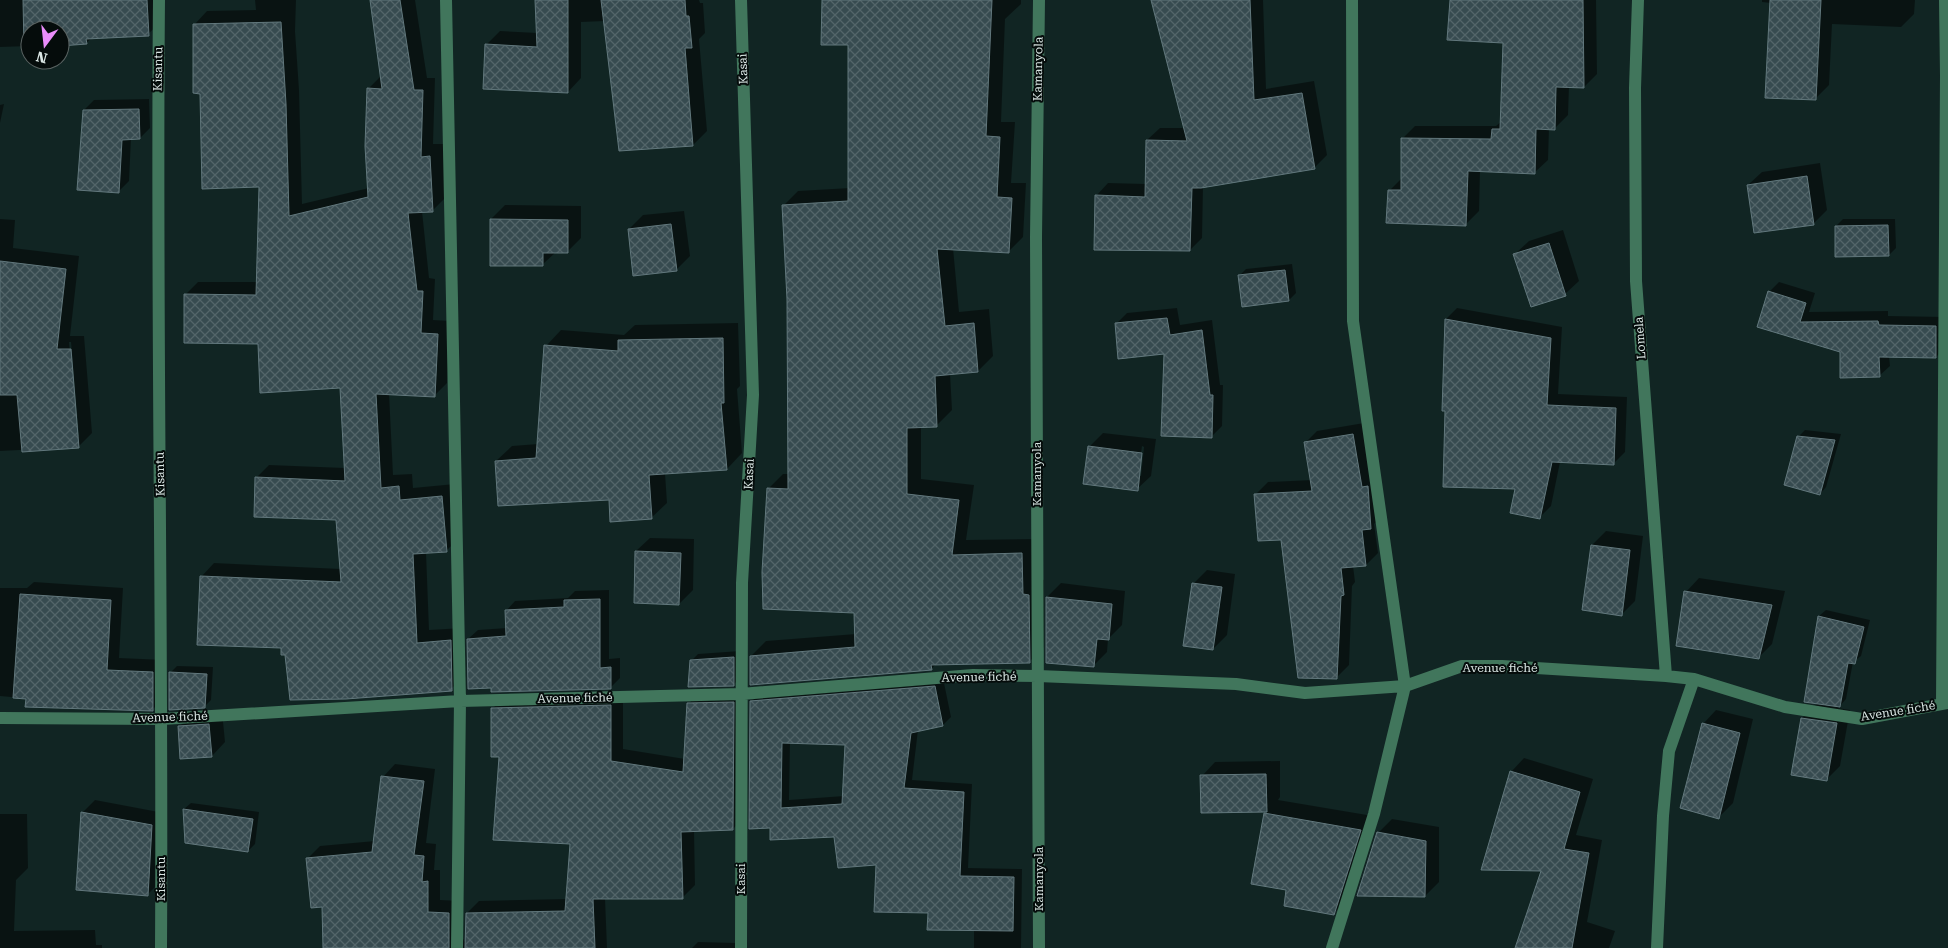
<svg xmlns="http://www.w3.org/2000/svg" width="1948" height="948" font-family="'Roboto Serif',serif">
	<defs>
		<pattern id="building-cross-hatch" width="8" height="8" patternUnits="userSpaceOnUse" patternTransform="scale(1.25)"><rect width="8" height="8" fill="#374b50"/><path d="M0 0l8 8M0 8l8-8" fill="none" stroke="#536569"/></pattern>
	</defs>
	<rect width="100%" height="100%" fill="#112523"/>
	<path fill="#0007" fill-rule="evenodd" d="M0,0H157L159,24L148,34L93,37L86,43L60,45V30H30V46L0,47Z
		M255,0H296L295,31L299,90L302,204L369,188L368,89L381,76L371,0H415L427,78H435L433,144H443L446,197L433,210L422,211L429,278L435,279L433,320L451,321L447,383L434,396L389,393L393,475L412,474L413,488L455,484L459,538L446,551L426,552L429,630L463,628L464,676L451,689L286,654L282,647L201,577L214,563L341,569L337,519L256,478L269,465L345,468L341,387L259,343L185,295L198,282H258L261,186L201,92L194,25L207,11L256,10Z
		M536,0H699L700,3H703L705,33L699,39L707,131L693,145L605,21L581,22V78L568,92L486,45L500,31L538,33Z
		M823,0H1021V4L1005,19L1001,122H1015L1011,183H1026L1023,237L1008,252L953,248L959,312L989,309L993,356L978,371L950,373L952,410L937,425L921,426V479L974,485L966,540L1037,539L1038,579L1044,580V647L1029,662L936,664L931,669L751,656L766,641L856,634L855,612L768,489L783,474H789L788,299L783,206L798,191L850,188L849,44Z
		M1155,0H1263L1266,89L1314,81L1327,155L1315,167L1203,186L1202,238L1190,250L1096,196L1108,183L1146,184L1147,140L1160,128H1186Z
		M1451,0H1596L1597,74L1584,87L1569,86L1568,115L1555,128H1549L1548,160L1534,173L1480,170L1479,211L1465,225L1389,191L1402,178V139L1415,126H1496L1502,121L1504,42Z
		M1762,0H1915L1914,14L1901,27L1832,24L1829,85L1816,98L1771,3L1762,2Z
		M149,99L150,128L140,138H131L129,181L118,192L84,110L94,100Z
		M4,104L0,123V105Z
		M1820,163L1827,210L1813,224L1748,185L1762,172Z
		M505,205L581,206V238L567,252H556L542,265L491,219Z
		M684,211L690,256L676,270L629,229L643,215Z
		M0,219L15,220L13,248L79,256L70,336H84L92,433L78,447L0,451ZM69,342H71L79,436H77Z
		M1843,219H1895L1896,248L1889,255L1836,226Z
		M1563,230L1579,281L1565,294L1515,254L1529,241Z
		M1292,264L1296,293L1289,300L1239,276L1246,269Z
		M1779,282L1815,293L1809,312L1888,311V316L1946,317V347L1936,357L1889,356L1890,366L1879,376L1841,351L1758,326L1769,292Z
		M1177,308L1180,325L1212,320L1220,385H1223L1222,426L1211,437L1165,353L1116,324L1127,313Z
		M1457,308L1562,327L1558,394L1627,397L1625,452L1613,464L1560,462L1551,506L1539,518L1517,488L1447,410L1446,319Z
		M738,323L740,386L737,389L742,453L727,469L665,473L667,503L651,518L611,499L496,461L512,446L538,444L546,346L561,330L624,335L635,325Z
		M1364,423L1383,516L1374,524L1378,553L1366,565L1353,566L1355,582L1352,586L1349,665L1337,677L1282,538L1256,494L1268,482L1312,480L1305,443L1317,431Z
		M1805,430L1841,434L1826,487L1820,494L1798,437Z
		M1103,433L1156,439L1151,476L1137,489L1089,447ZM1142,446L1144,447L1141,476H1138Z
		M1606,531L1643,536L1635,601L1621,615L1592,545Z
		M650,538L694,539L693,590L679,604L636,551Z
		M1207,570L1235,574L1227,635L1213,649L1193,584Z
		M1699,578L1785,591L1772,644L1758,658L1686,592Z
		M34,582L123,588L119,658L165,660V697L152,710L0,696V588H27Z
		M1061,583L1125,591L1122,625L1108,639L1107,652L1093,666L1047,597Z
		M609,590V659L620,658V678L610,688L492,686L468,639L478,630L507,628L506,611L515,601L568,598L575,591Z
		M1826,610L1870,620L1861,656L1853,662L1846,699L1838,708L1850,710L1840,766L1827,779L1802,718L1818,703L1819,616Z
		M740,651V678L733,685L691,661L698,654Z
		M177,666L213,667L211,700L204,707L170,673Z
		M943,678L951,717L943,725L918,730L912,780L972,784L968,868L1022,869L1021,948H974V929L929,911L877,863L835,835L771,827L751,702L760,693ZM790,742L846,743L844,796L789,800Z
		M745,690V816L733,829L694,830L695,885L682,898H605L607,948H325L323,906L308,858L320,846L375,841L383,777L395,764L435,769L426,843L436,844L434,870H440V900L461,901V935L466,944L467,913L479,901L567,899L572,843L500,756L492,709L505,696L623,693V749L685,759L688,704L701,692Z
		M1716,710L1753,719L1733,803L1719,817L1703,724Z
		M222,711L225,742L212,756L179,727L193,713Z
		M1524,758L1593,779L1576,835L1602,840L1587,922L1615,931L1609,948H1516L1542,870L1511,772Z
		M1280,761V797L1278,800L1373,816L1347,900L1333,914L1288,889L1265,814L1268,811L1202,812V776L1215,762Z
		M95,800L164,813L160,882L147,895L82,813Z
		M191,803L259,812L255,844L248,851L184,809Z
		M0,814H27L28,868L16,880L14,931L95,930L96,945H102V948H0Z
		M1392,819L1439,827V882L1425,896L1378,833Z
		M698,942L736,943V948H692Z"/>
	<path fill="url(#building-cross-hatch)" stroke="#62787d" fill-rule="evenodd" d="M23,0H147L149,36L86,39L87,44L60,46V30H30V47L24,48Z
		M370,0H400L414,90H423L421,157L430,156L433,212L408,213L417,291H423L421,333L438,334L435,397L376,394L381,488L399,486L400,500L442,496L447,552L413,554L417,643L451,640L452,691L346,699L290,700L285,655H281V648L197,645L200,576L341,582L336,520L254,517L255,477L345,481L340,388L260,393L258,344L184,343V294L256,295L259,187L202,189L200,94L193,93V24L281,22L286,104L289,216L368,197L365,146L367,88L382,89Z
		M535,0H568V93L483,89L485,44L537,47Z
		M601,0H685L686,16H689L692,48H685L693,146L619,151Z
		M822,0H992L986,136L1000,137L997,197L1012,198L1009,253L937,249L945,326L974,323L978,372L935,376L937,427L907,428V494L959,500L952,555L1022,553L1023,594L1029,595L1030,663L931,665L932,670L750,685V656L855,647L854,613L763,609L762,572L767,488L788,489L787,299L782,205L848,201V45H821Z
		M1151,0H1250L1254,100L1302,93L1315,169L1201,188H1192L1190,251L1094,250L1095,195L1145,197L1146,140L1187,141Z
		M1450,0H1583L1584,88L1556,87L1555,130L1536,129L1535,174L1468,171L1466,226L1386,223L1388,190H1401V138L1491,139L1492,129H1500L1503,43L1447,40Z
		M1770,0H1821L1816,100L1765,98Z
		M139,109L140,139L122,140L119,193L77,190L83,110Z
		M1807,176L1814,225L1754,233L1747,185Z
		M490,219L568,220V253H543V266H490Z
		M671,224L677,271L633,276L628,229Z
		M1888,225L1889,256L1835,257V226Z
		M1549,243L1566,296L1531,307L1513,254Z
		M0,261L66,269L57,349H71L79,448L22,452L17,395H0Z
		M1285,270L1289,301L1242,307L1238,275Z
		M1768,291L1806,303L1800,322L1878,321L1879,325L1936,326V358L1879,357L1880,377L1840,378V352L1757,327Z
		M1167,318L1170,335L1202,330L1210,395H1213L1212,438L1161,436L1164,354L1118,359L1115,323Z
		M1445,319L1551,338L1547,405L1616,408L1614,465L1552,462L1540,519L1510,513L1515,489L1443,487L1445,411H1442Z
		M723,338L724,403H721L727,470L649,475L652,519L610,522L609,500L498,506L495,461L536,458L544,345L618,351V340Z
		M1353,434L1362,487L1368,486L1371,529L1362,530L1366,566L1341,568L1344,595L1341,596L1337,679L1298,678L1281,540L1258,541L1254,494L1312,491L1304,442Z
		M1797,436L1835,440L1820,495L1784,485Z
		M1088,446L1142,453L1138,491L1083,484Z
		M1591,545L1630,550L1622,616L1582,610Z
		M635,551L681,553L679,605L634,603Z
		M1192,583L1222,587L1213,650L1183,646Z
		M1684,591L1772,605L1759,659L1676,646Z
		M20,594L111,600L107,670L153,672V711L25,707L26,699L13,698Z
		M1046,597L1112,604L1109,640L1097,639L1094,667L1046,663Z
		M600,599V668L611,667V689L491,692V688L468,689L467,639L506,636L505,610L564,607V600Z
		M1818,616L1864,627L1855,664L1848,663L1840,707L1804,702Z
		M734,657V686L688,687L690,660Z
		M169,672L207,674L205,708L169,710Z
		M935,686L943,726L911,733L904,788L964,792L960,876L1014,877L1013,931L927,930L928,913L874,912L876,865L838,868L834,837L770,840V828L749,829L750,701ZM782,743L845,745L842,804L781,808Z
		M734,702L733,830L681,832L683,899H593L595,948H465L466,913L565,911L570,844L493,840L499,757H491V708L611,705V761L683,772L687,703Z
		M1801,718L1837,723L1827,781L1791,775Z
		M1702,723L1740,733L1719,819L1680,808Z
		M209,724L212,757L180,759L178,726Z
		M1510,771L1580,792L1564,849L1589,853L1572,948H1515L1541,871L1481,870Z
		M1266,774L1267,812L1201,813L1200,775Z
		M381,776L424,781L414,855L424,856L422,882L428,881V912L449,913V948H323L322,907L311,908L306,858L372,852Z
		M183,809L253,819L248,852L185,843Z
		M81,812L152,825L148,896L76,890Z
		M1264,813L1361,830L1334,915L1284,906L1286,890L1251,884Z
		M1377,832L1426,841L1425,897L1357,896Z"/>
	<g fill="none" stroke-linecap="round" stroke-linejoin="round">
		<path stroke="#41765c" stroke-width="12" d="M159,0C156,316 163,632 161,948
			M446,0L460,701L457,948
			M1039,0L1036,237L1039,948
			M1638,0L1635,88L1636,281L1666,676
			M1942,704L1946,76L1945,0
			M0,718L162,719L460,701L741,694L973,675L1038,676L1236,684L1305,693L1405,686L1462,666H1502L1666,676L1694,679L1785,707L1862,719L1948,703
			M741,948L742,583L753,395L741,0
			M1332,948L1374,814L1405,686L1353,321L1352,0
			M1657,948L1663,816L1669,751L1694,679"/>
	</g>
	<g text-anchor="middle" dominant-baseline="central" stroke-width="4" stroke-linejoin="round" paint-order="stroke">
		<g font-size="12" fill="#dae6e4" stroke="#050c0b">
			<text transform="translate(158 69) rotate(-89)">Kisantu</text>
			<text transform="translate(743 69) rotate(-92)">Kasai</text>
			<text transform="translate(1038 69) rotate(-89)">Kamanyola</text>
			<text transform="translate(1640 338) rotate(-94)">Lomela</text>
			<text transform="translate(160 474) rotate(-91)">Kisantu</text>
			<text transform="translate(749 474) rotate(-87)">Kasai</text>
			<text transform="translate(1037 474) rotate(-90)">Kamanyola</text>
			<text x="1500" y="668">Avenue fiché</text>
			<text transform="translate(979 677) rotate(-1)">Avenue fiché</text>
			<text transform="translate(575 698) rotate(-1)">Avenue fiché</text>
			<text transform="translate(1898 711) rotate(-9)">Avenue fiché</text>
			<text transform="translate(170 717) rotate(-2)">Avenue fiché</text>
			<text transform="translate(161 879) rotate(-90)">Kisantu</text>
			<text transform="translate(741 879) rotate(-90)">Kasai</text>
			<text transform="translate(1039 879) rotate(-90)">Kamanyola</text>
		</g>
	</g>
	<g transform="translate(45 45) rotate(195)"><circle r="24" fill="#050c0b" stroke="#5a6362"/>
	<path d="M0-4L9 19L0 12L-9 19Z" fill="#eb8dfb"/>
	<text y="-8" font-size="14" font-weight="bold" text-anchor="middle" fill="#dae6e4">N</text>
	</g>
</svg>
